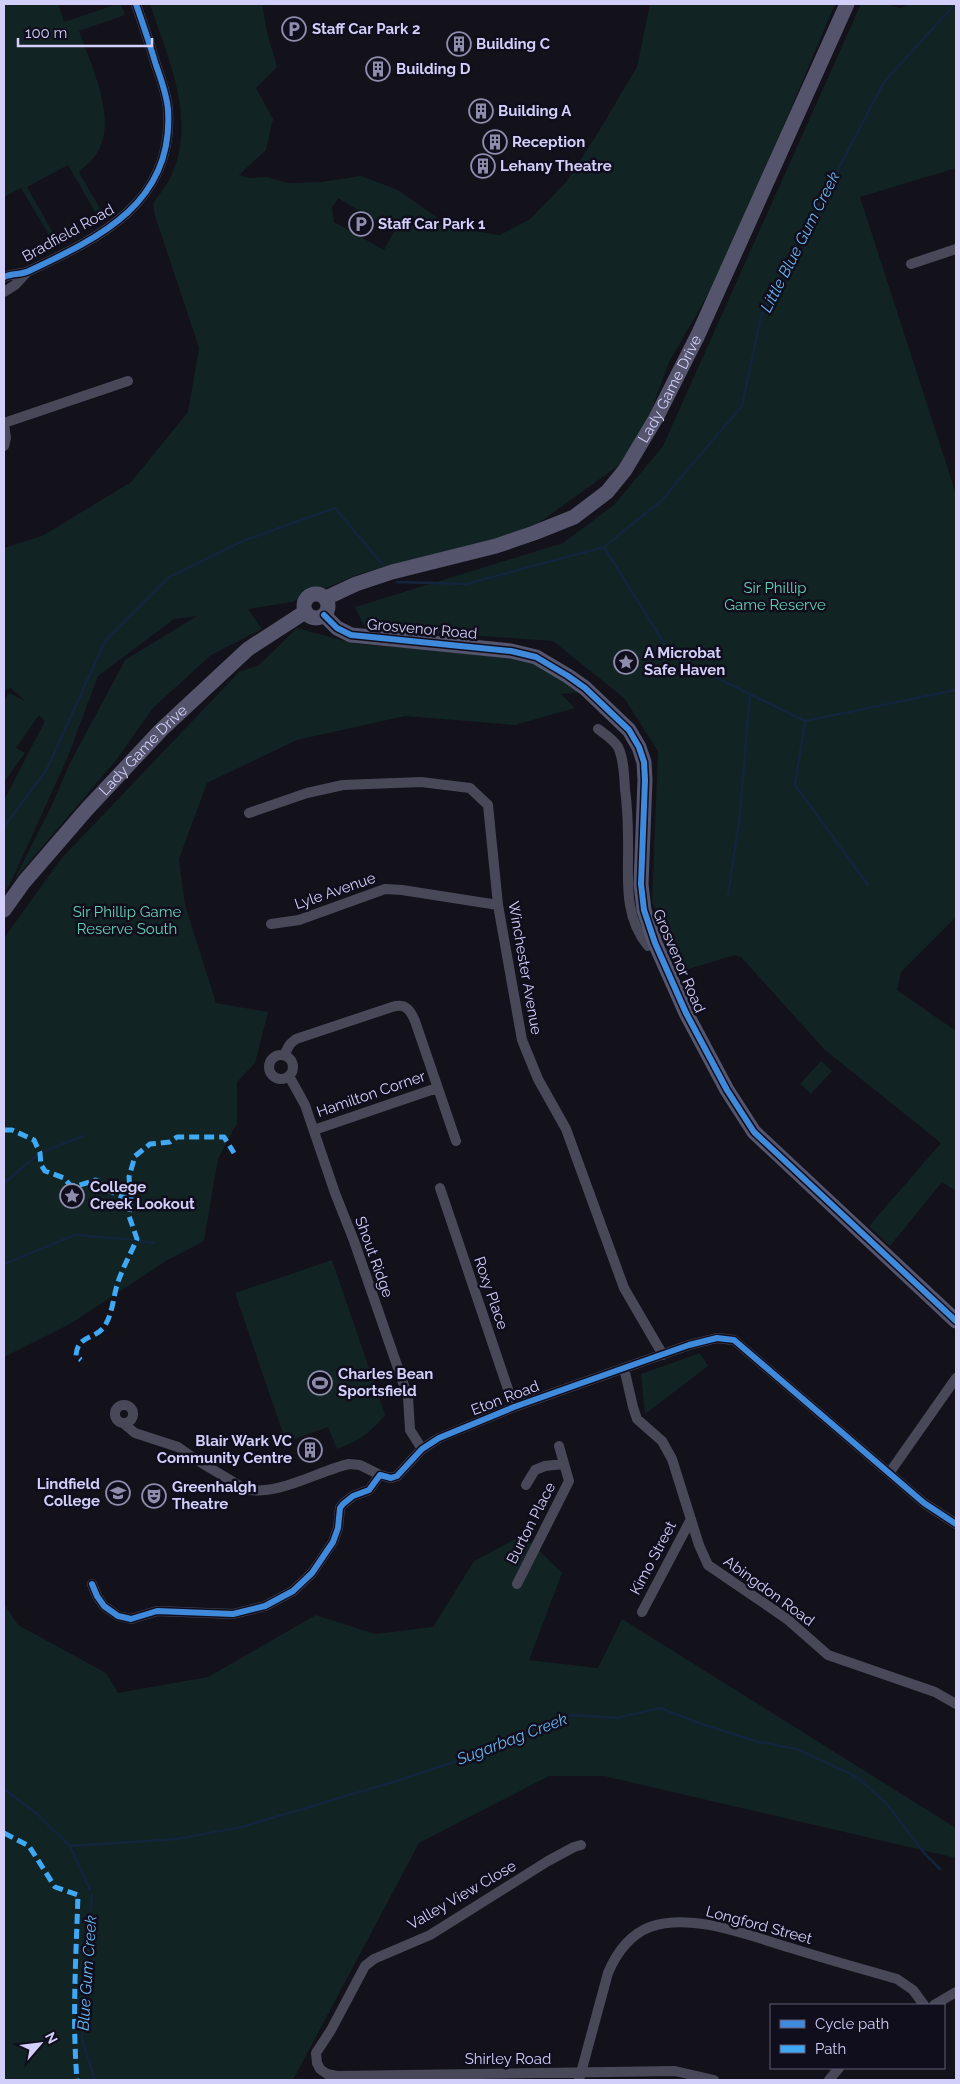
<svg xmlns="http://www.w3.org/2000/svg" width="960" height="2084" font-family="Raleway,sans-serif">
	<rect width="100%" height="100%" fill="#13121a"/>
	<path fill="#122323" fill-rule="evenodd" d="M4,4H58L64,22L117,4H121L125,15L79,31C91,66 120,122 95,156C91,162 84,167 79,172L103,214L98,217L68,165L27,187L57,240L48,244L49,235L21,188L4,197Z
		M150,4H262L267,32L277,67L256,88L273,119L266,150L239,175L249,178L267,177L287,183L321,182L361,176L398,190L452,228L500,235L530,219L566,182L596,136L637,67L650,4H835L724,267L669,362L636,453L522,535L362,573L292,602L248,609L262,629L211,655L153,708L117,759L14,880L51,807L70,763L125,660L197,616L174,619L98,676L67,759L10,884L4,892V800L45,721L39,715L16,748L25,753L4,782V700L9,693L25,701L11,688L4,691V548L44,535L131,482L188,412L199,348L155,216L153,203C159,195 165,187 170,178C198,121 168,59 150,4ZM338,198L394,231L384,250L334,222L332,208Z
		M861,4H884L901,8L908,4H956V168L860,197L956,494V917L901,972L897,990L956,1031V1191L942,1182L890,1246L869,1226L941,1143L825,1050L741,957L735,955L682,971L652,902L658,751L624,698L553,641L398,630H366L355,607L563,543L614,505L663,446Z
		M297,628L356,644L524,657L585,692L561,694L575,708L515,725L405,716L297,740L207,783L179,859L185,905L216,1003L268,1012L255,1063L237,1082V1123L218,1159L204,1241L166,1261L70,1324L4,1357V938L61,859L239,672L259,665Z
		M821,1061L832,1071L811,1094L800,1084Z
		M332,1260L385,1415C369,1434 360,1440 337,1449L328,1427L286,1442L235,1293Z
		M700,1353L708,1366L645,1414L641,1374Z
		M523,1535L562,1573L529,1660L598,1668L622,1619L956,1828V1858L604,1776H549L419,1843L293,2080H4V1604L18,1625L106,1673L118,1693L208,1677L316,1615L375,1634L433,1627L474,1561Z"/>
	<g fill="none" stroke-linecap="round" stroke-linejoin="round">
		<path stroke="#13253d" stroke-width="2.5" d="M604,547L672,656L805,721L795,785L868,885
			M397,582L466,584L604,547L661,501L742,406L761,316L884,82L955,4
			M805,721L956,690
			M4,827L47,769L105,641L169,577L245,540L335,508L383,565
			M728,896L740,814L750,694
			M4,1183L40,1153L83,1136
			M138,1241L154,1243
			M4,1264L75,1235L135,1240
			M4,1789L37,1814L70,1846L90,1890
			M70,1846L177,1839L242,1827L396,1781L478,1754L525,1731L572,1715L617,1718L660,1708L701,1724L759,1742L797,1749L857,1777L886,1803L925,1854L940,1869
			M92,1895L84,1985L82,2039L95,2080"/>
		<path stroke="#484859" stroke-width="10" d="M911,264L956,249
			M4,277C12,273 21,275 29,271C101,237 174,202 168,110C167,95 161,79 156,65C150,45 143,24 136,4
			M4,292L15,285L27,272
			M4,423L128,381
			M4,424L6,438L4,446
			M598,729C605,734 613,739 618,747C624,759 624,775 625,789C627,805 628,822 628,839C629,875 622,915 648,946L655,943
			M249,813L307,793L343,785L421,782L470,788L488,805L498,905L522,1040L538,1079L566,1129L624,1288L663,1355
			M271,924L299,920L385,889L402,890L498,905
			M269 1067a12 12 0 1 1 24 0a12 12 0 1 1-24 0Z
			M284,1055L290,1044L296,1039L392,1007C405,1003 410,1009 415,1021L456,1141
			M289,1076L305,1105L335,1193L354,1241L408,1397L410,1430L422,1449
			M314,1130L437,1088
			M440,1188L514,1407
			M624,1368L633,1407L637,1419L662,1441L672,1459L699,1545L708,1565L787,1619L828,1655L935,1692L956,1704
			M115 1414a9 9 0 1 1 18 0a9 9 0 1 1-18 0Z
			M123,1423L135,1433L178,1447L195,1459L245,1489C276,1497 318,1471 349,1464L360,1465L380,1475
			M890,1472L956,1378
			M526,1485L535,1470L545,1466L564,1464
			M92,1584L97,1596L104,1606L118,1616L131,1619L157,1611L233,1614L265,1606L293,1591L312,1573L333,1542L338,1528L340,1508L343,1504L353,1496L369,1490L380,1475L391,1478L397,1476L422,1449L439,1438L514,1407L689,1345L717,1338L734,1340L924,1503L956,1524
			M517,1584L569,1481L559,1446
			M642,1612L691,1519
			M581,1845L574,1847L548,1861L430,1935L374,1959L365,1966L331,2030L316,2053L317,2063L320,2069L327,2074L337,2076L675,2071L714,2080
			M934,2005L956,1992
			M579,2080L608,1973C616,1954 629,1935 650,1927C692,1912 750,1936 791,1948C826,1959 862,1969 897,1979L913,1990L924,2005
			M829,2080L839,2068"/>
		<g stroke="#54546c" stroke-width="15">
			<circle cx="316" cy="606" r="12"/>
			<path id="s1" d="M326,598L356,584L392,572L496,546L534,533L574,517L607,492L625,470L656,418L698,335L847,4"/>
			<path d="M324,615L337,628L351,635L511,651L536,657L568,676L585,688L629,730L639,747L644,762L645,780L641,884L644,910L655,943L686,1013L727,1090L754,1132L956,1321"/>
			<path id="s2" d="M4,910L24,882L87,809L161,730L248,649L305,612"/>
		</g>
		<path stroke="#3fa9f5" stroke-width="5" stroke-dasharray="10 5" stroke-linecap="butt" d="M4,1130H12L34,1140L40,1153L41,1165L45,1171L64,1178L70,1185L77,1186L96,1180L109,1191L131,1200L129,1216L137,1239C131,1253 123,1267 118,1282C113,1296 113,1314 104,1327C94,1340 77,1335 76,1356L81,1360
			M131,1200L129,1177L135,1156L150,1144L170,1142L177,1137H224L234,1153
			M4,1833L29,1846L55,1887L78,1895C76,1957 72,2019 77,2080"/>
		<g stroke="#100e1d" stroke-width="9">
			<path id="cycleway" d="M4,277C12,273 21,275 29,271C101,237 174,202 168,110C167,95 161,79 156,65C150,45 143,24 136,4
				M324,615L337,628L351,635L511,651L536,657L568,676L585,688L629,730L639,747L644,762L645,780L641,884L644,910L655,943L686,1013L727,1090L754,1132L956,1321
				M92,1584L97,1596L104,1606L118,1616L131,1619L157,1611L233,1614L265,1606L293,1591L312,1573L333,1542L338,1528L340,1508L343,1504L353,1496L369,1490L380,1475L391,1478L397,1476L422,1449L439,1438L514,1407L689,1345L717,1338L734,1340L924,1503L956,1524"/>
		</g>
		<use href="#cycleway" stroke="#408adc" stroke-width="6"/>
	</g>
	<defs>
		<g id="parking-ring" transform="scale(1.25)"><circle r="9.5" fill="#100e1d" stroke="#8f8dac" stroke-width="1.5"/><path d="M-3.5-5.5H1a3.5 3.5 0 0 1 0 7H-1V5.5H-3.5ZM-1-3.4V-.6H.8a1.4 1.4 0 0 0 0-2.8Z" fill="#8f8dac"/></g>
		<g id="building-ring" transform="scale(1.25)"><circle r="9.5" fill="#100e1d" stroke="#8f8dac" stroke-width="1.5"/><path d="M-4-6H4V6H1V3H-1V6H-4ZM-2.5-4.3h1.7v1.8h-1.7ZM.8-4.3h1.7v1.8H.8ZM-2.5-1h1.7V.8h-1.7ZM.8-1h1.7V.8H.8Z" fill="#8f8dac"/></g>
		<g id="sight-ring" transform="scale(1.25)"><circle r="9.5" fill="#100e1d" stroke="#8f8dac" stroke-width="1.5"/><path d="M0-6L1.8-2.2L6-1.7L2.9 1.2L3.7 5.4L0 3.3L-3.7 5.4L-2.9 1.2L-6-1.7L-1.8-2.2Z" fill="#8f8dac"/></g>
		<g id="stadium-ring" transform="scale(1.25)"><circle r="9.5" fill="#100e1d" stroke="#8f8dac" stroke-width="1.5"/><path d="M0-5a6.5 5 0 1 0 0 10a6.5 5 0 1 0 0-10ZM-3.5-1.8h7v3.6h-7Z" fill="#8f8dac"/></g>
		<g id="school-ring" transform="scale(1.25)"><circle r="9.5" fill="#100e1d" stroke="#8f8dac" stroke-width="1.5"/><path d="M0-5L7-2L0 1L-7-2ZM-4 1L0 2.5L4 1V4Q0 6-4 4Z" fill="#8f8dac"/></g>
		<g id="theatre-ring" transform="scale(1.25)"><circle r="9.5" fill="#100e1d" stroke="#8f8dac" stroke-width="1.5"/><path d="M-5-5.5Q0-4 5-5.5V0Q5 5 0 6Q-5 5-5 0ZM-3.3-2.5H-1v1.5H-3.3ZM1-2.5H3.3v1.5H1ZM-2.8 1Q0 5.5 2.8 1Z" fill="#8f8dac"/></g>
	</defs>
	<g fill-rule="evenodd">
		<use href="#parking-ring" x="294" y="29"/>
		<use href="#building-ring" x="459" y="44"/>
		<use href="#building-ring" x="378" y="69"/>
		<use href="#building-ring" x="481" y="111"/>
		<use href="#building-ring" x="495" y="142"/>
		<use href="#building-ring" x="483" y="166"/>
		<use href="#parking-ring" x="361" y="224"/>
		<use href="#sight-ring" x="626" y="662"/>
		<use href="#sight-ring" x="72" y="1196"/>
		<use href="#stadium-ring" x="320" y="1383"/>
		<use href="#building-ring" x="310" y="1450"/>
		<use href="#school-ring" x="118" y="1493"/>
		<use href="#theatre-ring" x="154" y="1496"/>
	</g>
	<g text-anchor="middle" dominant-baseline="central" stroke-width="5" stroke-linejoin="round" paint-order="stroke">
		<g font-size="15" font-weight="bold" fill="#d2cffa" stroke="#100e1d" text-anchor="start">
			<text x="312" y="29">Staff Car Park 2</text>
			<text x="476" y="44">Building C</text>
			<text x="396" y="69">Building D</text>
			<text x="498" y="111">Building A</text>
			<text x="512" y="142">Reception</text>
			<text x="500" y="166">Lehany Theatre</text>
			<text x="378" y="224">Staff Car Park 1</text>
			<text x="644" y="653">A Microbat<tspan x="644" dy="17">Safe Haven</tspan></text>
			<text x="90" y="1187">College<tspan x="90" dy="17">Creek Lookout</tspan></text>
			<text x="338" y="1374">Charles Bean<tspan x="338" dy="17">Sportsfield</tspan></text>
			<text x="292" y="1441" text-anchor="end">Blair Wark VC<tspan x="292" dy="17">Community Centre</tspan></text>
			<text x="100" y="1484" text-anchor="end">Lindfield<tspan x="100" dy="17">College</tspan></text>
			<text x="172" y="1487">Greenhalgh<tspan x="172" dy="17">Theatre</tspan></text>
		</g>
		<g font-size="15" fill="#d2cffa" stroke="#100e1d">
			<text transform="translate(68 233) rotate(-29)">Bradfield Road</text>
			<text stroke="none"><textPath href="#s1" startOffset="424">Lady Game Drive</textPath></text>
			<text transform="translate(422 629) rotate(5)">Grosvenor Road</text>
			<text stroke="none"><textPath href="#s2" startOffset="212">Lady Game Drive</textPath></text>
			<text transform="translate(335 891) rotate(-19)">Lyle Avenue</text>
			<text transform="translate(679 961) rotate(67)">Grosvenor Road</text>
			<text transform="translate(525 968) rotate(80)">Winchester Avenue</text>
			<text transform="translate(371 1094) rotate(-19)">Hamilton Corner</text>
			<text transform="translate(374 1257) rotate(70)">Shout Ridge</text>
			<text transform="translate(491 1293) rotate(71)">Roxy Place</text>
			<text transform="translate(505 1398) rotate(-21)">Eton Road</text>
			<text transform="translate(531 1523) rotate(-63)">Burton Place</text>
			<text transform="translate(653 1558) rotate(-62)">Kimo Street</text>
			<text transform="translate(769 1591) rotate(36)">Abingdon Road</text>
			<text transform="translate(462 1895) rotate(-30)">Valley View Close</text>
			<text transform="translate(759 1925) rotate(15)">Longford Street</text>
			<text x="508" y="2059">Shirley Road</text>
		</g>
		<g font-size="15" fill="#63d1b1" stroke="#100e1d">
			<text x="775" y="588">Sir Phillip<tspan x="775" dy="17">Game Reserve</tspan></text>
			<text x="127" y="912">Sir Phillip Game<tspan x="127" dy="17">Reserve South</tspan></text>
		</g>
		<g font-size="16" font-style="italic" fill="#68b5ef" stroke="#100e1d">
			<text transform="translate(800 242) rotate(-63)">Little Blue Gum Creek</text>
			<text transform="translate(512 1739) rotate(-21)">Sugarbag Creek</text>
			<text transform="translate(87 1973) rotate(-86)">Blue Gum Creek</text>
		</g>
	</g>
	<rect width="960" height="2084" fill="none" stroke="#d2cffa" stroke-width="10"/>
	<rect x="770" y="2004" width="175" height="65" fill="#100e1d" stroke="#5e5b75"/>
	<rect x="780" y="2020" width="25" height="8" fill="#408adc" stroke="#5e5b75"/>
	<text x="815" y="2029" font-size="15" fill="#d2cffa">Cycle path</text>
	<rect x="780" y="2045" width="25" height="8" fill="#3fa9f5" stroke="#5e5b75"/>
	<text x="815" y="2054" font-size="15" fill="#d2cffa">Path</text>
	<g transform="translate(40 2044) rotate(62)" stroke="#100e1d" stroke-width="4" paint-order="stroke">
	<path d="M0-4L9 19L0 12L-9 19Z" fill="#d2cffa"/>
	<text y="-8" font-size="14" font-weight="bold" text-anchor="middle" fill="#d2cffa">N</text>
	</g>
	<path d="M18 38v8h134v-8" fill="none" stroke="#d2cffa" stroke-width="2.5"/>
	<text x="25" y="38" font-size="15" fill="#d2cffa" stroke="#100e1d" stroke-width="4" paint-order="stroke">100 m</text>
</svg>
